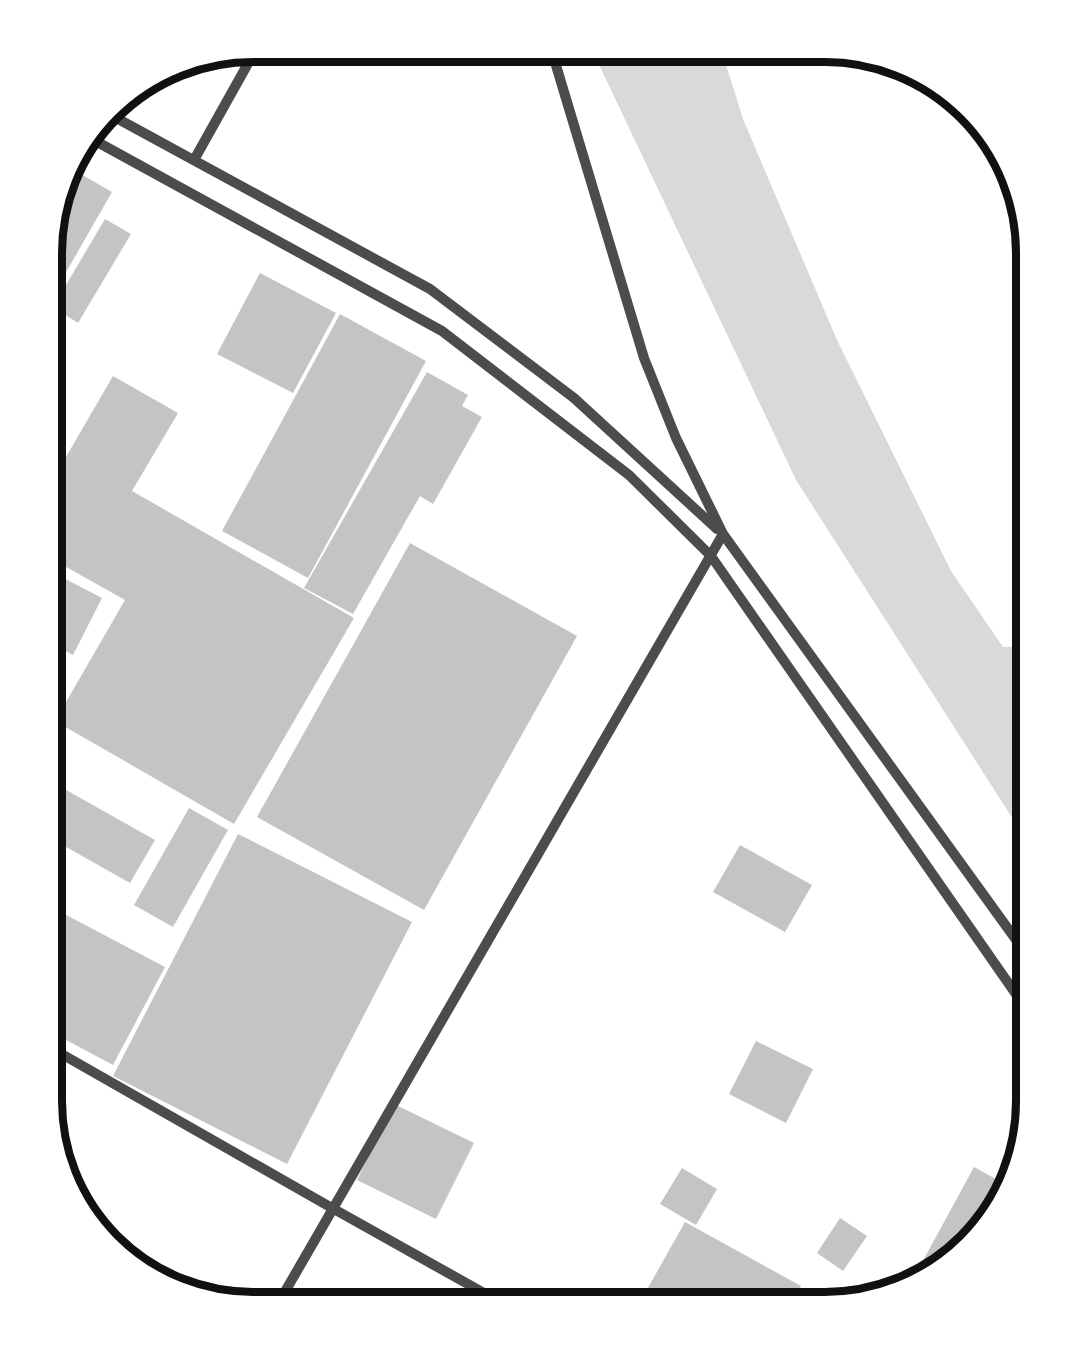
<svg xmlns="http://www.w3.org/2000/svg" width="1078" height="1353" font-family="'Libre Baskerville',serif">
	<rect width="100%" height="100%" fill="#fff"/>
	<path fill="#d9d9d9" d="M593,52H722L743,119L837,340L951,571L1003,647L1027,646V841L796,480Z"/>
	<path fill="#c4c4c4" d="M72,169L112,192L53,295V226Z
		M105,219L131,234L78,323L53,307Z
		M260,273L336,313L293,393L217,354Z
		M340,314L426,361L308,578L222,531Z
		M427,372L468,395L462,406L482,417L433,504L420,496L353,614L304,588Z
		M113,376L178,413L132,491L354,618L234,824L55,721L125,600L52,559V481Z
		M410,543L577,636L424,910L257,817Z
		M52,572L102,598L73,655L52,644Z
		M52,782L155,840L130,883L52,839Z
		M189,808L228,830L173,927L134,905Z
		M238,834L412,922L287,1164L113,1076Z
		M740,845L812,885L785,932L713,892Z
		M51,907L165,967L113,1065L51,1032Z
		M756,1041L813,1069L786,1123L729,1094Z
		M51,1087L58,1091L52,1104L51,1101Z
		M394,1104L474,1143L436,1219L357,1180Z
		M974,1167L1003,1183L993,1212L926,1275L913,1279Z
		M682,1168L717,1189L696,1225L660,1204Z
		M840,1218L867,1236L843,1271L817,1253Z
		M685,1222L801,1286L793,1302H640Z"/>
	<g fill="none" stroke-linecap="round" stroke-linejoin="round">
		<path stroke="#4c4c4c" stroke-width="10" d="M552,52L644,358L676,438L723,534L1027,955
			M109,114L430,289L574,398L717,529
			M90,138L442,331L629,475L711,556L1027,1010
			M194,160L255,51
			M51,1048L332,1208L500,1302
			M279,1302L723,534"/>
	</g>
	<path d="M0 0H1078V1353H0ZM253 62H825A191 191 0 0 1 1016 253V1101A191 191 0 0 1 825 1292H253A191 191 0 0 1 62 1101V253A191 191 0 0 1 253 62Z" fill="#fff" fill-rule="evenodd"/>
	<path fill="none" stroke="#111" stroke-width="8" d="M253 62H825A191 191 0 0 1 1016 253V1101A191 191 0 0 1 825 1292H253A191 191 0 0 1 62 1101V253A191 191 0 0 1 253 62Z"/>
</svg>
